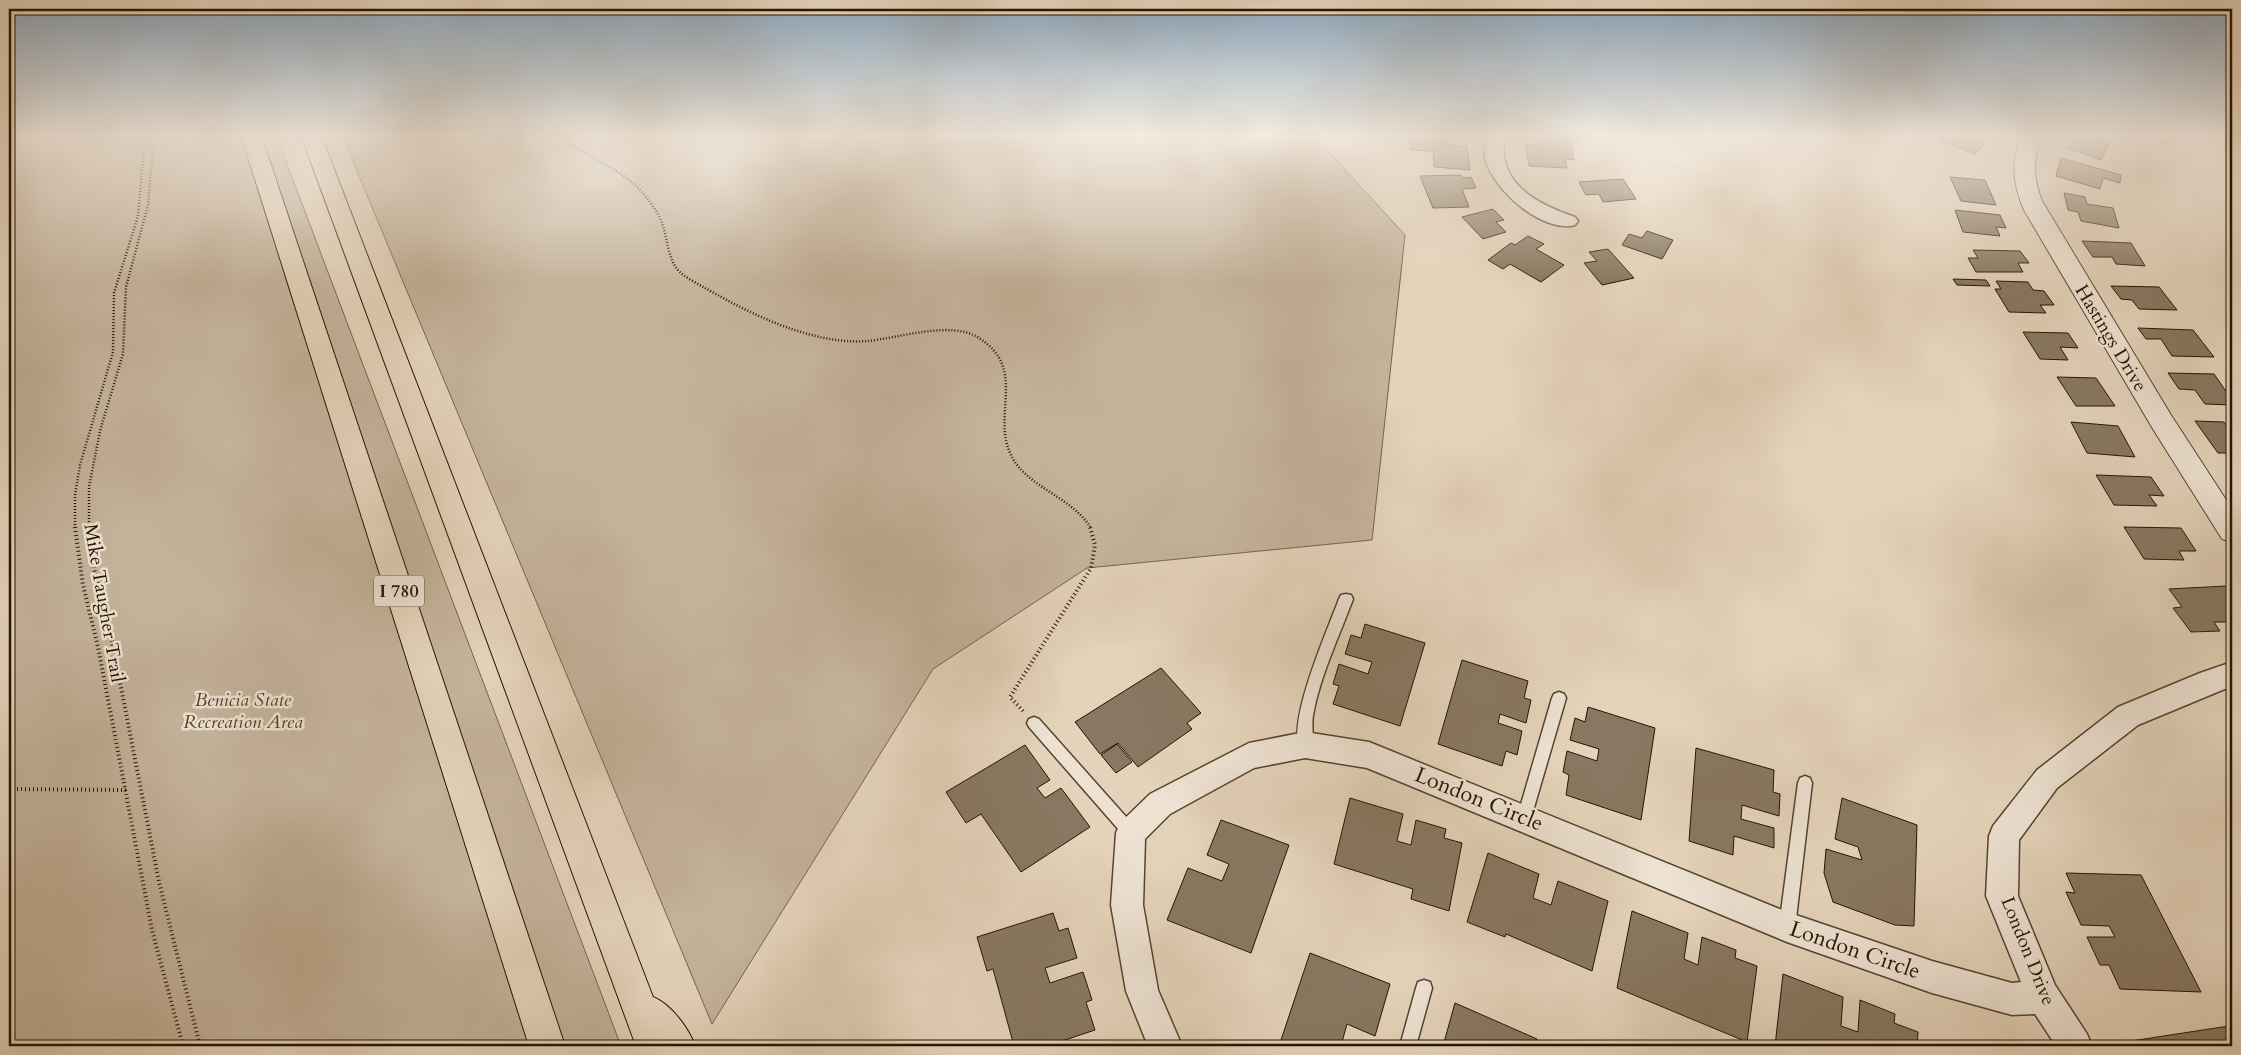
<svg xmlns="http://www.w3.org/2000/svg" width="2241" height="1055" font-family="Cardo,serif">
	<rect width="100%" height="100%" fill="#e4d3ba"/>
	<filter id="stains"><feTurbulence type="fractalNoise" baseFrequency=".004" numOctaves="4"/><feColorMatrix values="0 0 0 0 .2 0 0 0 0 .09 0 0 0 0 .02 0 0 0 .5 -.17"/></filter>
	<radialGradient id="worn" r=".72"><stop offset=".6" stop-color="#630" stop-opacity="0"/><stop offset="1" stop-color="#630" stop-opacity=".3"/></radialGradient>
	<path fill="#c4b39b" stroke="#74644e" d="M9,135H276L621,1046H9Z
		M342,135H1310L1315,137L1405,235L1372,540L1087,568L933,669L712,1024Z"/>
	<path fill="#887861" stroke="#251501" d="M1547,135H1582L1581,142Z
		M1943,135H1969L1967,138L1984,144L1975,154L1939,140Z
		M2074,135H2087L2110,143L2101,160L2067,148Z
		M2150,135H2172L2179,139L2165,144Z
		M1410,139L1446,141V145L1467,146L1470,170L1434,167L1433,151L1411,150Z
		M1536,139L1570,141L1574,160L1565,159L1567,168L1529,166L1525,144L1537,145Z
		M2061,158L2121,175L2120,183L2103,178L2100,189L2056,176Z
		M1461,175L1462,178L1471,177L1476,188L1462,189L1469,207L1433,208L1420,176Z
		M1950,177L1985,180L1996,205L1961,201Z
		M1623,179L1636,199L1603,202L1599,194L1586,195L1579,182Z
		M2064,193L2085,197L2087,204L2113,208L2119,228L2081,221L2078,212L2068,210Z
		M1493,209L1504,220L1496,222L1506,232L1483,239L1462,217Z
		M1955,210L2000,215L2006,228L1996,227L2000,236L1963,232Z
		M1647,231L1673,240L1662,259L1622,245L1629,234L1642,238Z
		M1528,236L1544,244L1536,249L1564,265L1541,282L1510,264L1503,269L1488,260L1511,243L1515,245Z
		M2082,241L2131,243L2145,266L2116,264L2112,257H2093Z
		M1608,249L1634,278L1602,285L1584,263L1597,261L1589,252Z
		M1973,250L2020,251L2029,263H2018L2023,272H1976L1968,258H1978Z
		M1953,279L1986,280L1990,286L1957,285Z
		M1996,281L2028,282L2033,290L2044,291L2054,305H2040L2046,313L2009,312L1995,289H2001Z
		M2111,286L2159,287L2177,310L2139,309L2132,300L2121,299Z
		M2138,328L2193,330L2214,357L2172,356L2161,339H2146Z
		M2023,332L2068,333L2078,348L2060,347L2068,360L2040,359Z
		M2168,373L2214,374L2232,400V405L2205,404L2195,390L2179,389Z
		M2057,377L2096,378L2115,406H2076Z
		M2195,421L2224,422L2232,434V453H2218Z
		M2071,422L2118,426L2135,457L2087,453Z
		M2096,475L2151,477L2164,496L2149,495L2157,506L2114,505Z
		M2124,527L2181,528L2196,551H2179L2184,560L2144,559Z
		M2226,586L2232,595V607H2228L2232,612V622H2214L2220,631L2191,632L2173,608L2182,607L2169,589Z
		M1365,624L1425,643L1400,726L1333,704L1339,686L1333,684L1339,664L1368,674L1372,662L1345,654L1351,635L1361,638Z
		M1462,660L1528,681L1524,698L1531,700L1526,723L1500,714L1498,723L1522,731L1517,755L1506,751L1502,766L1438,744Z
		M1161,668L1201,713L1187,723L1192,729L1138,767L1118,743L1100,754L1075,722Z
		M1588,707L1655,728L1641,820L1566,795L1569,775L1563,772L1567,751L1597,761L1599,749L1570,740L1575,718L1585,722Z
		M1117,744L1132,762L1116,773L1101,755Z
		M1025,745L1050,780L1037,788L1045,798L1061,788L1090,827L1021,872L981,814L966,823L946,792Z
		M1696,748L1774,770L1773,792L1780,794L1779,816L1742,805L1741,819L1774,828V848L1734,836L1733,855L1689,841Z
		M1350,798L1403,814L1397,841L1411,845L1416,820L1446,829L1444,838L1462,843L1449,911L1411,899L1413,889L1334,864Z
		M1842,798L1917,825L1914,926L1895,925L1833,902L1824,873L1826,849L1862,860L1858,847L1835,839Z
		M1221,820L1289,845L1251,953L1167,920L1188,868L1222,881L1229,864L1207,855Z
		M1488,853L1539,874L1533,898L1551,905L1558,881L1608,901L1592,971L1506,934L1505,937L1467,922Z
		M2066,873L2141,875L2201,992L2120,989L2109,965H2100L2087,937H2115L2109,926L2081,925L2066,892L2075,893Z
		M1632,911L1688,933L1684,959L1698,965L1702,937L1736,950L1735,958L1757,966L1747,1042L1617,988Z
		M1053,913L1059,931L1068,928L1077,958L1045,968L1050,983L1083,972L1092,1000L1086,1002L1095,1030L1047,1046H1014L993,969L987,971L977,937Z
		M1310,953L1390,984L1375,1036L1347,1024L1342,1042L1352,1046H1279Z
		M1783,974L1843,997L1841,1026L1858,1032L1860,1000L1895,1014L1894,1023L1918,1032L1917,1046H1775Z
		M1455,1003L1537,1039L1536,1046H1443Z
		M2229,1026L2232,1030V1046H2134L2131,1041Z"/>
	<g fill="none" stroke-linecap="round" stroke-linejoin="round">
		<g stroke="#55442f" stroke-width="3">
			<path id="service" d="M1346,594L1351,595L1353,599C1339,637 1320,676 1313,715C1311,727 1315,739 1310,749L1305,751L1300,749C1287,721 1328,629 1339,599L1341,595Z
				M1559,692L1564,694L1566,698L1531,818L1529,823L1524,825L1519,823L1517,818L1552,698L1554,694Z
				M1034,717L1039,719L1136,828L1138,833L1136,838L1131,840L1126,838L1029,727L1027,723L1029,719Z
				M1805,776L1810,778L1812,783L1795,927L1793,932L1787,935L1781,932L1779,927L1798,783L1800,778Z
				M1424,980L1430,982L1432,988L1416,1046H1400L1416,988L1418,982Z"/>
		</g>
		<g stroke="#55442f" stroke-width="3">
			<path id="minor" d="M1488,135H1506C1505,141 1503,148 1504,155C1507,190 1546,207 1575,217L1578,221L1575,225C1543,234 1492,189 1485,158C1484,150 1486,143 1488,135Z
				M2232,662V686L2138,725L2057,788L2019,840L2018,896L2055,985L2087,1034L2092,1046H2056L2035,1014L2012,1015L1932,993L1787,942L1367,768L1305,758L1254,768L1170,814L1145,839L1143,905L1158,990L1182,1046H1148L1126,991L1111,905L1116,833L1120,823L1150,794L1249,743L1305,732L1369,742L1787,912L1932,961L2012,983L2021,982L1986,896L1989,836L1993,826L2037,770L2118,707L2200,673Z"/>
		</g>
		<g stroke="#55442f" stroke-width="2">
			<path id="tertiary" d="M2023,135H2043C2032,158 2033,178 2042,201L2171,415L2232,509V542L2222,539L2153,429L2024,210C2013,184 2010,161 2023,135Z"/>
		</g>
		<g stroke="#251501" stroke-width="2">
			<path id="motorway" d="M241,135H261L565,1046H529Z
				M301,135H321L653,997C671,1004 689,1029 695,1046H636Z"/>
		</g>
		<path stroke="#251501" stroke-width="2.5" stroke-dasharray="1 2" stroke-linecap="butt" d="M561,135C585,158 619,167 641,191C650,201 659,213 663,226C667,239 668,254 675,266C681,276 695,282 705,288C744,310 785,331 830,339C842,341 855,342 868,341C899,338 952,320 979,338C1028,369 991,415 1011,455C1026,487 1071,496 1091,528
			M75,528V495L80,465L113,352L114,293L138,216L145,135
			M89,528V487L100,431L123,354L126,287L148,205L154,135"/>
		<path stroke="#251501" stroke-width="4" stroke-dasharray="1 3" stroke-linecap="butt" d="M75,527L83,585L98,647L152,930L183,1046
			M89,527C89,546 93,566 98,585C102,601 109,614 110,631L159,882L200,1046
			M1023,711L1010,697L1091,568L1095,545L1090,527
			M9,789L126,790"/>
		<use href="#service" fill="#ede2d2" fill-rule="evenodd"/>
		<use href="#minor" fill="#ede2d2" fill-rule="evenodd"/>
		<use href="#tertiary" fill="#ede2d2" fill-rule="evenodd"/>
		<use href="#motorway" fill="#e4d3ba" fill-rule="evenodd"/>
	</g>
	<linearGradient id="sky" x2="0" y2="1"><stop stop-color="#8ca6bc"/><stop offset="0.48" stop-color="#f3ebe0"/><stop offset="1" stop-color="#f3ebe0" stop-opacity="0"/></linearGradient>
	<rect width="2241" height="283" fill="url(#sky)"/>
	<g text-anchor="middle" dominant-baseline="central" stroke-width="5" stroke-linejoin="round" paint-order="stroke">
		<rect fill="#ede2d2" stroke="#615240" stroke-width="1" x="374" y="575.5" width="50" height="31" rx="4"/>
		<g font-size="18" font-weight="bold" fill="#251501">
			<text x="399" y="591">I 780</text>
		</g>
		<g font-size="19" fill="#251501" stroke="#ede2d2">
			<text transform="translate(2111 338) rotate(59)">Hastings Drive</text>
			<text transform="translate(104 603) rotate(80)">Mike Taugher Trail</text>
			<text transform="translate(2028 951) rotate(68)">London Drive</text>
		</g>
		<g font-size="19" font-style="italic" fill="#55442f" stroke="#ede2d2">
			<text x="243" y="700">Benicia State<tspan x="243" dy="22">Recreation Area</tspan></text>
		</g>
		<g font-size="22" fill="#251501" stroke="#ede2d2">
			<text transform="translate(1479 799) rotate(22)">London Circle</text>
			<text transform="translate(1855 950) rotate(19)">London Circle</text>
		</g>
	</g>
	<rect width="2241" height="1055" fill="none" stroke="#e4d3ba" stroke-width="30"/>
	<rect x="10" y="10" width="2221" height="1035" fill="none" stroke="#251501" stroke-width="2.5"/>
	<rect x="15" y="15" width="2211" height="1025" fill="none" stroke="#251501"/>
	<rect width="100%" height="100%" filter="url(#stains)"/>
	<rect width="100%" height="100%" fill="url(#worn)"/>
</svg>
